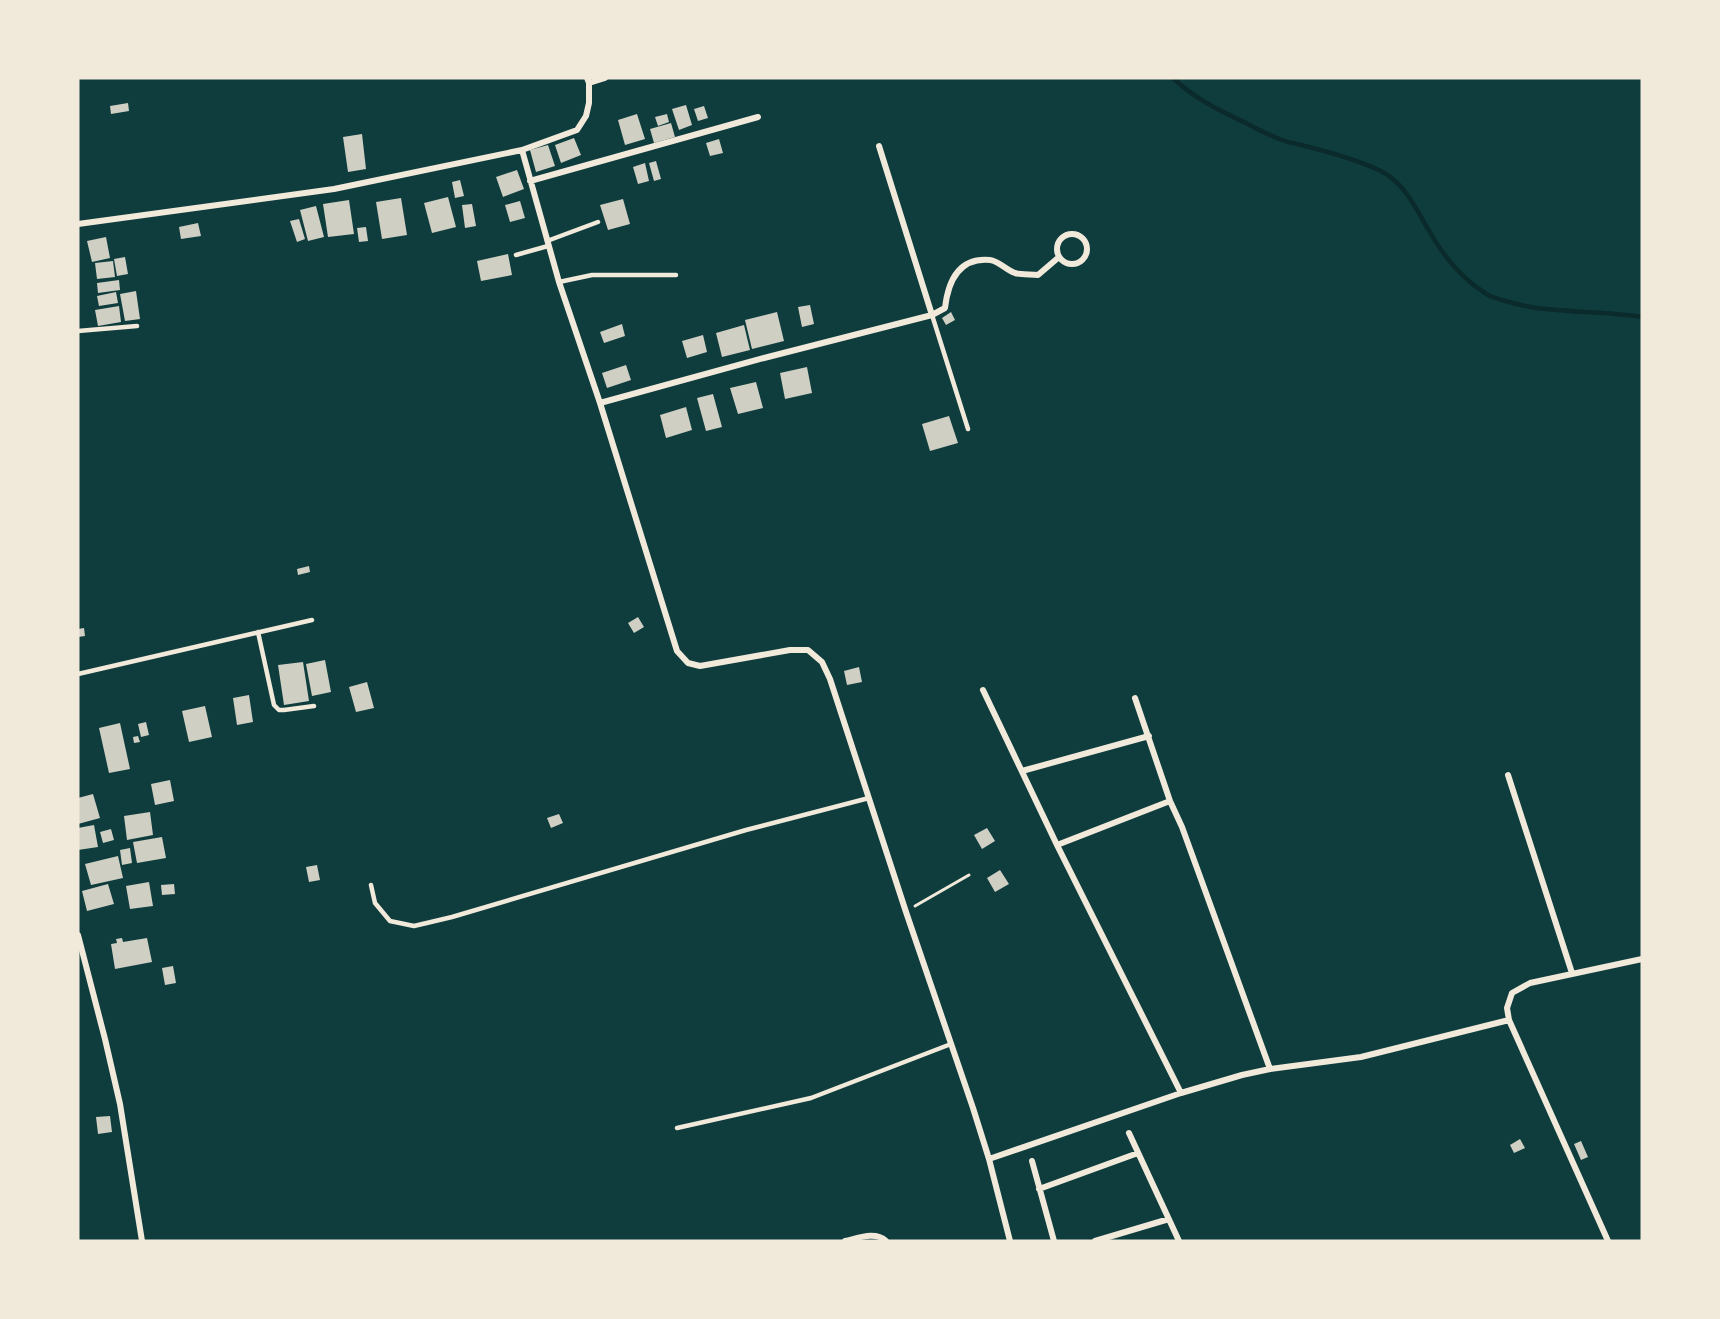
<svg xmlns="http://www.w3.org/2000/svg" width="1720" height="1319" font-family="Barlow,sans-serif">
	<rect width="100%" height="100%" fill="#0f3d3e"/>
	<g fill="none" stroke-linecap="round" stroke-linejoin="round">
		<path stroke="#0a2a2b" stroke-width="4.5" d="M1173,78C1195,99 1219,110 1246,123C1259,130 1274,138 1288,142C1319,149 1350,157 1379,170C1404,182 1415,207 1428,229C1442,254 1461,278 1485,293C1490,297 1496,298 1502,300C1547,315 1595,309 1642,317"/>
	</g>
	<path fill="#cfcfc3" d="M128,103L129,111L111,114L110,106Z
		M686,105L692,125L679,130L672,109Z
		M704,106L708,118L698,121L694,109Z
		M637,114L645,139L625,145L618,120Z
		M667,114L669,122L658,126L655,117Z
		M671,123L675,137L654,143L650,129Z
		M362,134L366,169L348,172L343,137Z
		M574,138L581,155L561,163L555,145Z
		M719,139L723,153L710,156L706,143Z
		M548,145L555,166L536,172L530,150Z
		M656,161L661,179L654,181L649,163Z
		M645,163L649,181L638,184L633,167Z
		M517,170L524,189L503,197L496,177Z
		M460,180L464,196L455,198L452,182Z
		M448,197L456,227L432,233L424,203Z
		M401,198L407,235L382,239L376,202Z
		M623,199L630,224L608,230L600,205Z
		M349,200L354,234L328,237L323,204Z
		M520,201L525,218L510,222L505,205Z
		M472,204L476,226L465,228L462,205Z
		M316,206L324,237L308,241L300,210Z
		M299,219L305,239L297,242L290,221Z
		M198,223L201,236L181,239L179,227Z
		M366,227L368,241L359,242L357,228Z
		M106,237L110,258L92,262L87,241Z
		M508,254L512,275L481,281L477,261Z
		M125,257L128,274L117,276L114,259Z
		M113,261L115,277L97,279L95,263Z
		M119,280L120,290L98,293L97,283Z
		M136,291L140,319L125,321L120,294Z
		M116,292L118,303L99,306L97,296Z
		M810,305L814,324L802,327L798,307Z
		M119,306L121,322L98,326L95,310Z
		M777,312L784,341L752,349L745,320Z
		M951,312L955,320L946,325L942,318Z
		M622,324L625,336L604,343L600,332Z
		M744,325L750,350L722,357L716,333Z
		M703,335L707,352L687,358L682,341Z
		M626,365L631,380L607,388L602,373Z
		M807,367L812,393L785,399L780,373Z
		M756,382L763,408L738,414L730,388Z
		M713,394L722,427L706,431L697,398Z
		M686,407L692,430L666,438L660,415Z
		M949,416L958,443L930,451L922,424Z
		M309,566L310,572L298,575L297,569Z
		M638,617L644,627L634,633L628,623Z
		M84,628L85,636L78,637V629Z
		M325,660L331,692L312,696L306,664Z
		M303,662L309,701L284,705L278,665Z
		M859,667L862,682L847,685L844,671Z
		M367,682L374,708L356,712L349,687Z
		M249,695L253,722L237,725L233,698Z
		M205,706L212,737L189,742L182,711Z
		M146,722L149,735L141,737L138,724Z
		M120,723L130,769L109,773L99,728Z
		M138,736L140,742L134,743L133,737Z
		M170,780L174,801L155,805L151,784Z
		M93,794L100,818L78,824V798Z
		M150,812L153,835L127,840L124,816Z
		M559,814L563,823L551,828L547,818Z
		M94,825L98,847L78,850V828Z
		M987,828L995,841L982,849L974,835Z
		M111,829L114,840L103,843L100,832Z
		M162,837L166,858L137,863L133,842Z
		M130,848L132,863L122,865L120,850Z
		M118,856L123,878L91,885L85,864Z
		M317,865L320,880L309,882L306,867Z
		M1000,870L1009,884L995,892L987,878Z
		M149,882L153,906L130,909L126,886Z
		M108,884L114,904L87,911L82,891Z
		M174,884L175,894L162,895L161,885Z
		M122,938L123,942L147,938L152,962L115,969L111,944L117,943L116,939Z
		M173,966L176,983L165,985L162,968Z
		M110,1116L112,1132L98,1134L96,1117Z
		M1520,1139L1525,1148L1514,1153L1510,1145Z
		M1581,1141L1588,1157L1581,1160L1574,1144Z"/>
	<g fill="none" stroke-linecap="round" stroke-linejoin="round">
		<path stroke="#f1e9da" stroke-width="3" d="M915,906L969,875"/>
		<path stroke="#f1e9da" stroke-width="4.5" d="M547,241L598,222
			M516,255L548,246
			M559,282L592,275H676
			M932,315L968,429
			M78,331L137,326
			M258,632L274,705L279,710H284L314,706
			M78,674L312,620
			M371,885L375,903L390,921L414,926L452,917L746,830L869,798
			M677,1128L811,1098L951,1044"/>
		<path stroke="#f1e9da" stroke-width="6" d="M589,83L605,78
			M522,150L559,282L600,403L677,651L688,663L700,666L790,650H808L822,662L830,679L906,912L973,1108L989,1159L1010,1241
			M530,181L758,117
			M78,224L334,189L522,150L577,130L586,116L589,103V83L587,78
			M1057 249a15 15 0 1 1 30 0a15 15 0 1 1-30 0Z
			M932,315L945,308C948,282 958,257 990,260C999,261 1006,270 1015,273C1022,275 1031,274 1038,275L1059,257
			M600,403L764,358L932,315L879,146
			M983,690L1057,845L1181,1093
			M1135,698L1170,801L1182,827L1270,1069
			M1022,771L1149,736
			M1508,775L1572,973
			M1057,845L1170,801
			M78,935L105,1039L120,1104L142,1241
			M1129,1133L1179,1241
			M989,1159L1181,1093L1242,1075L1270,1069L1361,1057L1509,1020
			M1032,1161L1054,1241
			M1039,1189L1138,1153
			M845,1241C859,1238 875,1231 886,1241
			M1095,1241L1169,1219
			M1608,1241L1509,1020L1507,1008L1512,993L1530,983L1642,959"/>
	</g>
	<rect width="1720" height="1319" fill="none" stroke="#f1e9da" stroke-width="159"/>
</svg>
